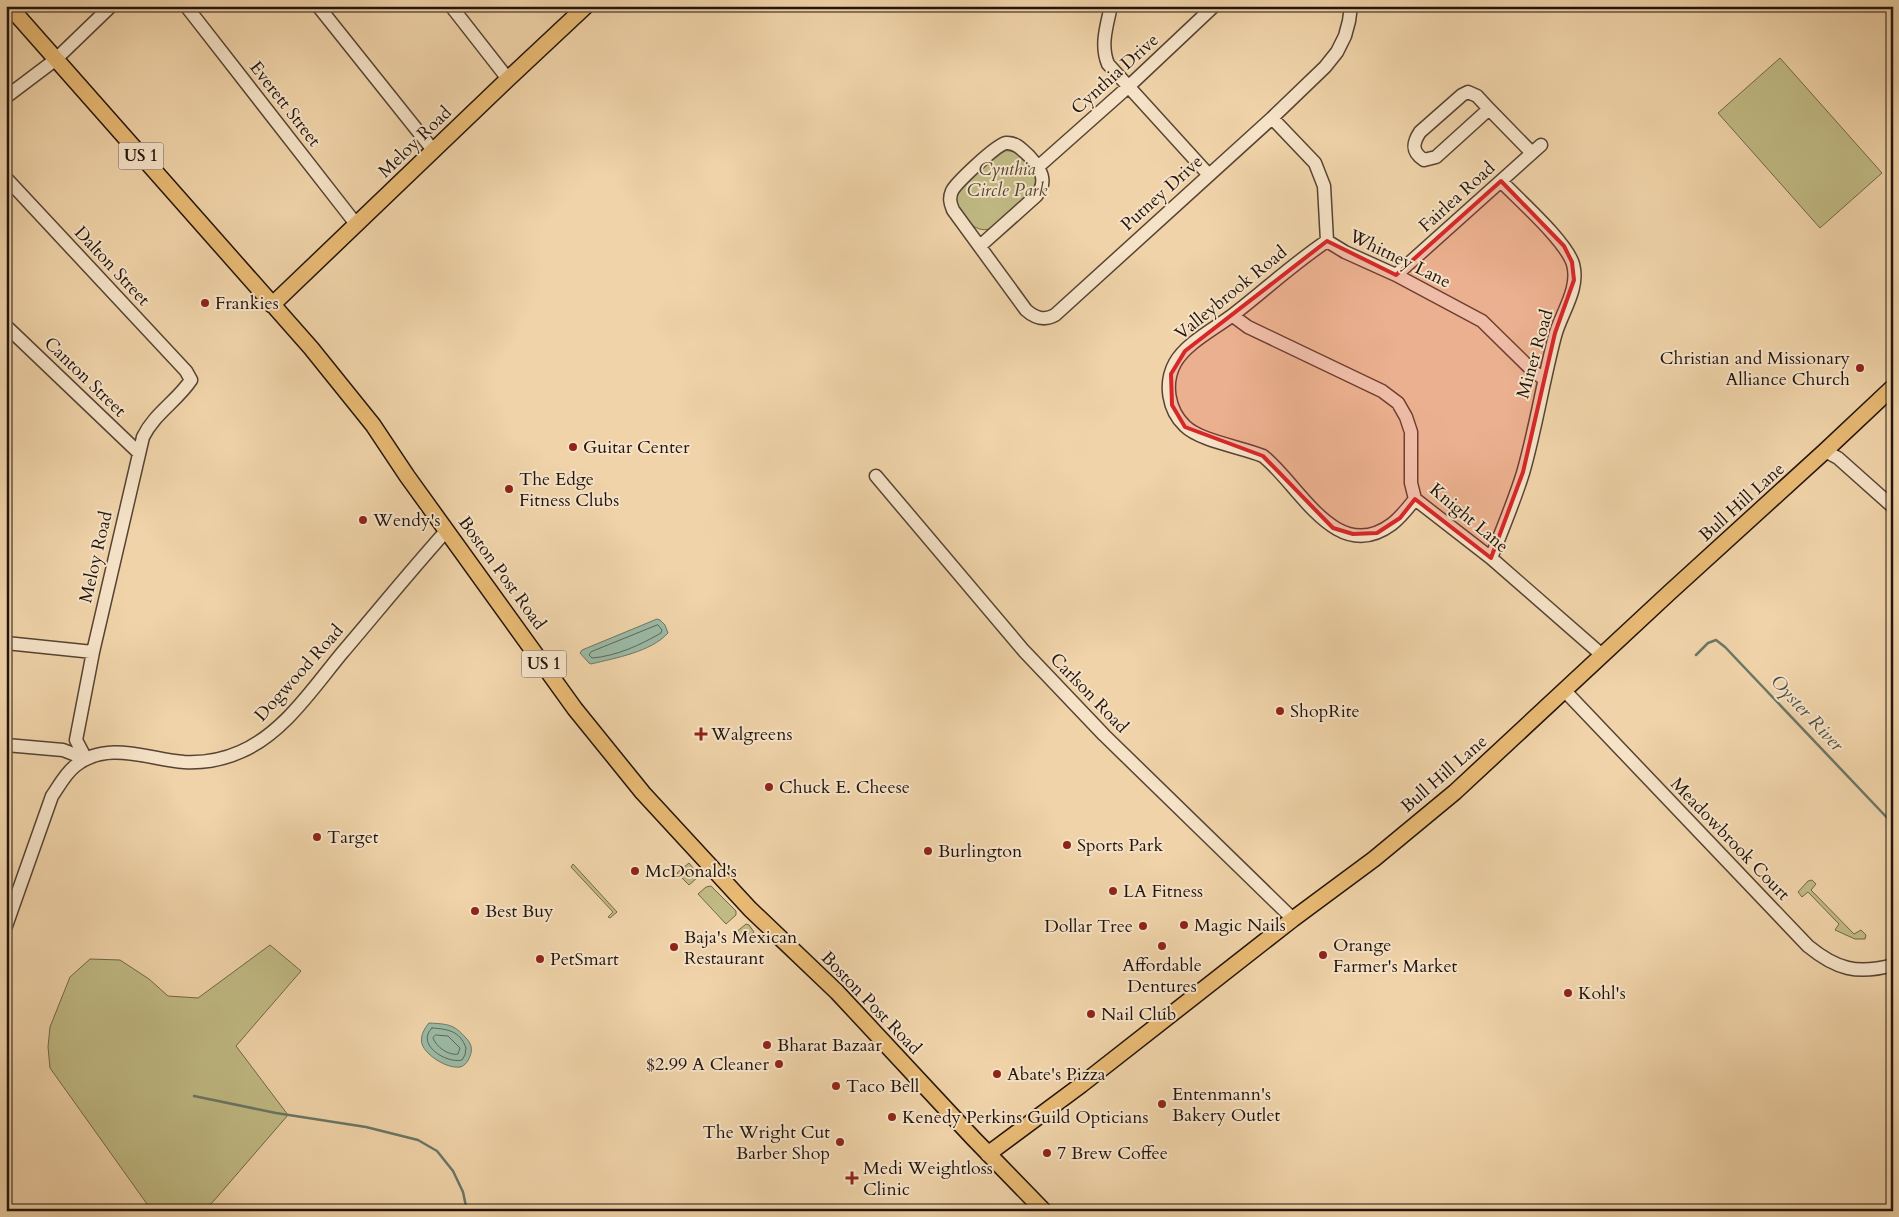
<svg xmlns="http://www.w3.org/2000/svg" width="1899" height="1217" font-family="Cardo,serif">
	<rect width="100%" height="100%" fill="#f0d3a9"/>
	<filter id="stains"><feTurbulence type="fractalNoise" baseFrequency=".004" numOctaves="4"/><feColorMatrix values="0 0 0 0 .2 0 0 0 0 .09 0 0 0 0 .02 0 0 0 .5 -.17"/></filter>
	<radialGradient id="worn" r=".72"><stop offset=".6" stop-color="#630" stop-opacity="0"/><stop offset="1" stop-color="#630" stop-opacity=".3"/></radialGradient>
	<path fill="#c0ba84" stroke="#726748" d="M1780,58L1882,173L1820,228L1718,113Z
		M1002,151C1013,149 1019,155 1026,162C1031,167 1036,172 1037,179C1037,191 1001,219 991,228C975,237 954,209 956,197C958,188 993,156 1002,151Z
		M689,863L699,875L698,877L689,885L677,873Z
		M573,864L617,912L610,918L608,917L613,912L571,867Z
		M1812,880L1816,884L1811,890L1854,934L1861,930L1866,935L1865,939H1855L1835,930L1839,924L1808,892L1802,897L1798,892L1808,881Z
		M711,886L736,911V915L726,924L698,894L706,887Z
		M746,924L749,925L754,932L739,945L736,942L739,939L735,933Z
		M270,945L301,971L236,1046L288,1115L205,1211H152L50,1068L48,1047L50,1027L70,977L90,959L120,960L149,979L168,996L198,998Z"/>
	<path fill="#9bb9a4" stroke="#6b7767" d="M657,619L660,620L665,625L668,633C651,652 615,658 591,664L589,663L580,653L582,650Z
		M429,1023C447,1024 454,1024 466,1038C471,1043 473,1049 470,1056C469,1060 465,1066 460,1067C448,1069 426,1056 422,1044C420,1036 424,1029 429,1023Z"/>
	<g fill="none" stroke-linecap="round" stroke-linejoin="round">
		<path stroke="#5f6658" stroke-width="1" d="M658,625L662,630L661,633C640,645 617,656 592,658L589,655L591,652Z
			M432,1028C448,1029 460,1031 466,1048L465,1055L462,1060C446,1064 415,1044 432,1028Z
			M436,1035L448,1036L460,1048L458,1054C449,1056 436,1047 433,1038Z"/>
		<path stroke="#6b7767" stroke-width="2.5" d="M1696,655L1708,643L1716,640L1725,647L1893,824
			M194,1096L276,1113L366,1127L418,1140L437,1151L453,1171L463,1192L467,1211"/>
		<g stroke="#564433" stroke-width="15">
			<path id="minor" d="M186,6L356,224
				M318,6L433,150
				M451,6L508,79
				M1111,6C1107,25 1100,45 1108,64L1208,174
				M1468,92L1477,96L1489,109L1436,157L1424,160C1412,152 1412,144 1420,132L1462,95Z
				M6,97L55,60L111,6
				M1489,109L1532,153
				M1272,118L1315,163L1324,186L1327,241L1345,252L1396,275L1482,321L1533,371L1544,379
				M1039,166L1128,87L1214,6
				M6,178L186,371L191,380C177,401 154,414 143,437L93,652L76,740L86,759
				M1327,241C1294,263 1265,290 1234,314C1216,328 1186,343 1175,363C1164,383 1168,410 1185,426C1200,441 1242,447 1263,456C1299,484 1336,566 1392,524C1401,517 1408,508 1415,499
				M980,246L1036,196C1049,181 1040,168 1029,156C1022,150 1016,142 1006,143C997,144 956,183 952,191C949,198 950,203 953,210L1026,310C1035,318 1044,321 1055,315L1272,118L1325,67L1337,52L1345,36L1349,21L1351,6
				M1396,275L1541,145
				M1233,316L1248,327L1382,391L1398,403L1406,417L1411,432V483L1415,499L1491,558L1602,655
				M6,326L139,453
				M1825,451L1838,458L1893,507
				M876,476L1024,651L1104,735L1293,919
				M1491,558C1502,530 1514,502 1523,473C1536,428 1543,381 1555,336C1561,313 1580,289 1573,264C1566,241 1519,200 1501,181
				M6,643L93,652
				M1564,690L1808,946C1836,969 1857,975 1893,965
				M6,745L63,750L86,759
				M6,926L52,796C59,786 65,774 75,766C107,740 148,759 184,762C204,763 222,760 240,752C283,734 313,688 342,653C377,612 411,570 447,530"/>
		</g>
		<g stroke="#23140c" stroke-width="18">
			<path id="major" d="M9,6L311,348L373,425L407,476L575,709L643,793L750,909L837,992L973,1138L1044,1211
				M272,305L508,79L586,6
				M988,1154L1081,1085L1293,919L1374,859L1455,792L1669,593L1825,451L1893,387"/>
		</g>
		<use href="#minor" stroke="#f5e2c7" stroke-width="12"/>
		<use href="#major" stroke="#e8ba74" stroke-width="15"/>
	</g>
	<path fill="#d62828" fill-opacity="0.2" stroke="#d62828" stroke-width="4" stroke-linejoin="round" d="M1501,181L1564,246L1572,262L1574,280L1555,333L1523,472L1491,558L1415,499L1400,518L1377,533L1353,534L1333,528L1263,456L1185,427L1172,405L1171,374L1185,351L1327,241L1396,275Z"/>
	<g fill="#8f2418" stroke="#f5e2c7" stroke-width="2">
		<circle cx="205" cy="303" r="5"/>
		<circle cx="1860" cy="368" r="5"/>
		<circle cx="573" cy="447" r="5"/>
		<circle cx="509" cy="489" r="5"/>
		<circle cx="363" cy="520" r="5"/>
		<circle cx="1280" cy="711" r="5"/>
		<path d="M698.5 726.5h5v5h5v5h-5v5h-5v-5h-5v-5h5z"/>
		<circle cx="769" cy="787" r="5"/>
		<circle cx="317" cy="837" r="5"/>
		<circle cx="1067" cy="845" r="5"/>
		<circle cx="928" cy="851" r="5"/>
		<circle cx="635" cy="871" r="5"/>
		<circle cx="1113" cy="891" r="5"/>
		<circle cx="475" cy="911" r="5"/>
		<circle cx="1184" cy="925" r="5"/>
		<circle cx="1143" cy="926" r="5"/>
		<circle cx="1162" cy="946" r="5"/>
		<circle cx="674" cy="947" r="5"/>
		<circle cx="1323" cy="955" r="5"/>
		<circle cx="540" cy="959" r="5"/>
		<circle cx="1568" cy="993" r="5"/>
		<circle cx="1091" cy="1014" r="5"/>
		<circle cx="767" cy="1045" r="5"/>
		<circle cx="779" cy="1064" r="5"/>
		<circle cx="997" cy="1074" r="5"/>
		<circle cx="836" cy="1086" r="5"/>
		<circle cx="1162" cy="1104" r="5"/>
		<circle cx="892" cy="1117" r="5"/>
		<circle cx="840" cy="1142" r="5"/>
		<circle cx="1047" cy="1153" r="5"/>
		<path d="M849.5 1170.5h5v5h5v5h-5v5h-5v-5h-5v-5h5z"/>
	</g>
	<g text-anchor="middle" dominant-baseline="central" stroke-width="4" stroke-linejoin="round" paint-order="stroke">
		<g fill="#f5e2c7" stroke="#625244" stroke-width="1">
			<rect x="118.5" y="142.5" width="45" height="27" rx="4"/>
			<rect x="521.5" y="650.5" width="45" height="27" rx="4"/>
		</g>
		<g font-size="16" font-weight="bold" fill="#23140c">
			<text x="141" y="156">US 1</text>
			<text x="544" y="664">US 1</text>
		</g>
		<g font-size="18" fill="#23140c" stroke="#f5e2c7">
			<text transform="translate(1115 74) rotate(-42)">Cynthia Drive</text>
			<text transform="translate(285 104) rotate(52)">Everett Street</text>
			<text transform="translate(415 142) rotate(-44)">Meloy Road</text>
			<text transform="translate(1162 193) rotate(-42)">Putney Drive</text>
			<text transform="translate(1457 197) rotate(-42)">Fairlea Road</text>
			<text transform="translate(1400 259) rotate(26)">Whitney Lane</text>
			<text transform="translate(112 266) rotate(47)">Dalton Street</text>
			<text transform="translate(1231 293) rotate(-39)">Valleybrook Road</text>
			<text transform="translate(1535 354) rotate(-74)">Miner Road</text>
			<text transform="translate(85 377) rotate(44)">Canton Street</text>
			<text transform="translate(1742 502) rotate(-42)">Bull Hill Lane</text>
			<text transform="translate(1469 518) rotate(40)">Knight Lane</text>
			<text transform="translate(96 557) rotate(-77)">Meloy Road</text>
			<text transform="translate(502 573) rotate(54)">Boston Post Road</text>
			<text transform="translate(299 673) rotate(-48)">Dogwood Road</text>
			<text transform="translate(1089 693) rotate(46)">Carlson Road</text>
			<text transform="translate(1444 774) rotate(-41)">Bull Hill Lane</text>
			<text transform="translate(1730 839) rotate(46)">Meadowbrook Court</text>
			<text transform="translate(871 1003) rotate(46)">Boston Post Road</text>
		</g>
		<g font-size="18" font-style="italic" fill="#524630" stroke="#f5e2c7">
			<text x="1007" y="169">Cynthia<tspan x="1007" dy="21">Circle Park</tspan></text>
		</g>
		<g font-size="18" fill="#23140c" stroke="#f5e2c7" text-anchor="start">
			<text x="215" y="303">Frankies</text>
			<text x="1850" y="358" text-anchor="end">Christian and Missionary<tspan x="1850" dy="21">Alliance Church</tspan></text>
			<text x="583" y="447">Guitar Center</text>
			<text x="519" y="479">The Edge<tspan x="519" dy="21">Fitness Clubs</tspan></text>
			<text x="373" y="520">Wendy's</text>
			<text x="1290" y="711">ShopRite</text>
			<text x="711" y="734">Walgreens</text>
			<text x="779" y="787">Chuck E. Cheese</text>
			<text x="327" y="837">Target</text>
			<text x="1077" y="845">Sports Park</text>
			<text x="938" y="851">Burlington</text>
			<text x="645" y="871">McDonald's</text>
			<text x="1123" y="891">LA Fitness</text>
			<text x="485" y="911">Best Buy</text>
			<text x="1194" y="925">Magic Nails</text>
			<text x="1133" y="926" text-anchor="end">Dollar Tree</text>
			<text x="684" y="937">Baja's Mexican<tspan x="684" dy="21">Restaurant</tspan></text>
			<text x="1333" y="945">Orange<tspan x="1333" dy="21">Farmer's Market</tspan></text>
			<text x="550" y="959">PetSmart</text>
			<text x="1162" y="965" text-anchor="middle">Affordable<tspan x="1162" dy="21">Dentures</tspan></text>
			<text x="1578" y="993">Kohl's</text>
			<text x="1101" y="1014">Nail Club</text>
			<text x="777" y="1045">Bharat Bazaar</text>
			<text x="769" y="1064" text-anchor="end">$2.99 A Cleaner</text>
			<text x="1007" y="1074">Abate's Pizza</text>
			<text x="846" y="1086">Taco Bell</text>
			<text x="1172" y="1094">Entenmann's<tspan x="1172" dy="21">Bakery Outlet</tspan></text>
			<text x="902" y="1117">Kenedy Perkins Guild Opticians</text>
			<text x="830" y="1132" text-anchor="end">The Wright Cut<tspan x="830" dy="21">Barber Shop</tspan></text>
			<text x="1057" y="1153">7 Brew Coffee</text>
			<text x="863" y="1168">Medi Weightloss<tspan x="863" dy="21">Clinic</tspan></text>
		</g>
		<g font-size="19" font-style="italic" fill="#4d4e41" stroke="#f5e2c7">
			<text transform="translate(1807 713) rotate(47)">Oyster River</text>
		</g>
	</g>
	<rect width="1899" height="1217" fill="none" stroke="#f0d3a9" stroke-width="25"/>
	<rect x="8" y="8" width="1884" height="1202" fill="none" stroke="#23140c" stroke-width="2.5"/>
	<rect x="12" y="12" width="1874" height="1192" fill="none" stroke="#23140c"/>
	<rect width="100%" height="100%" filter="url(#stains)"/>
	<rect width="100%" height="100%" fill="url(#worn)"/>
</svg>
